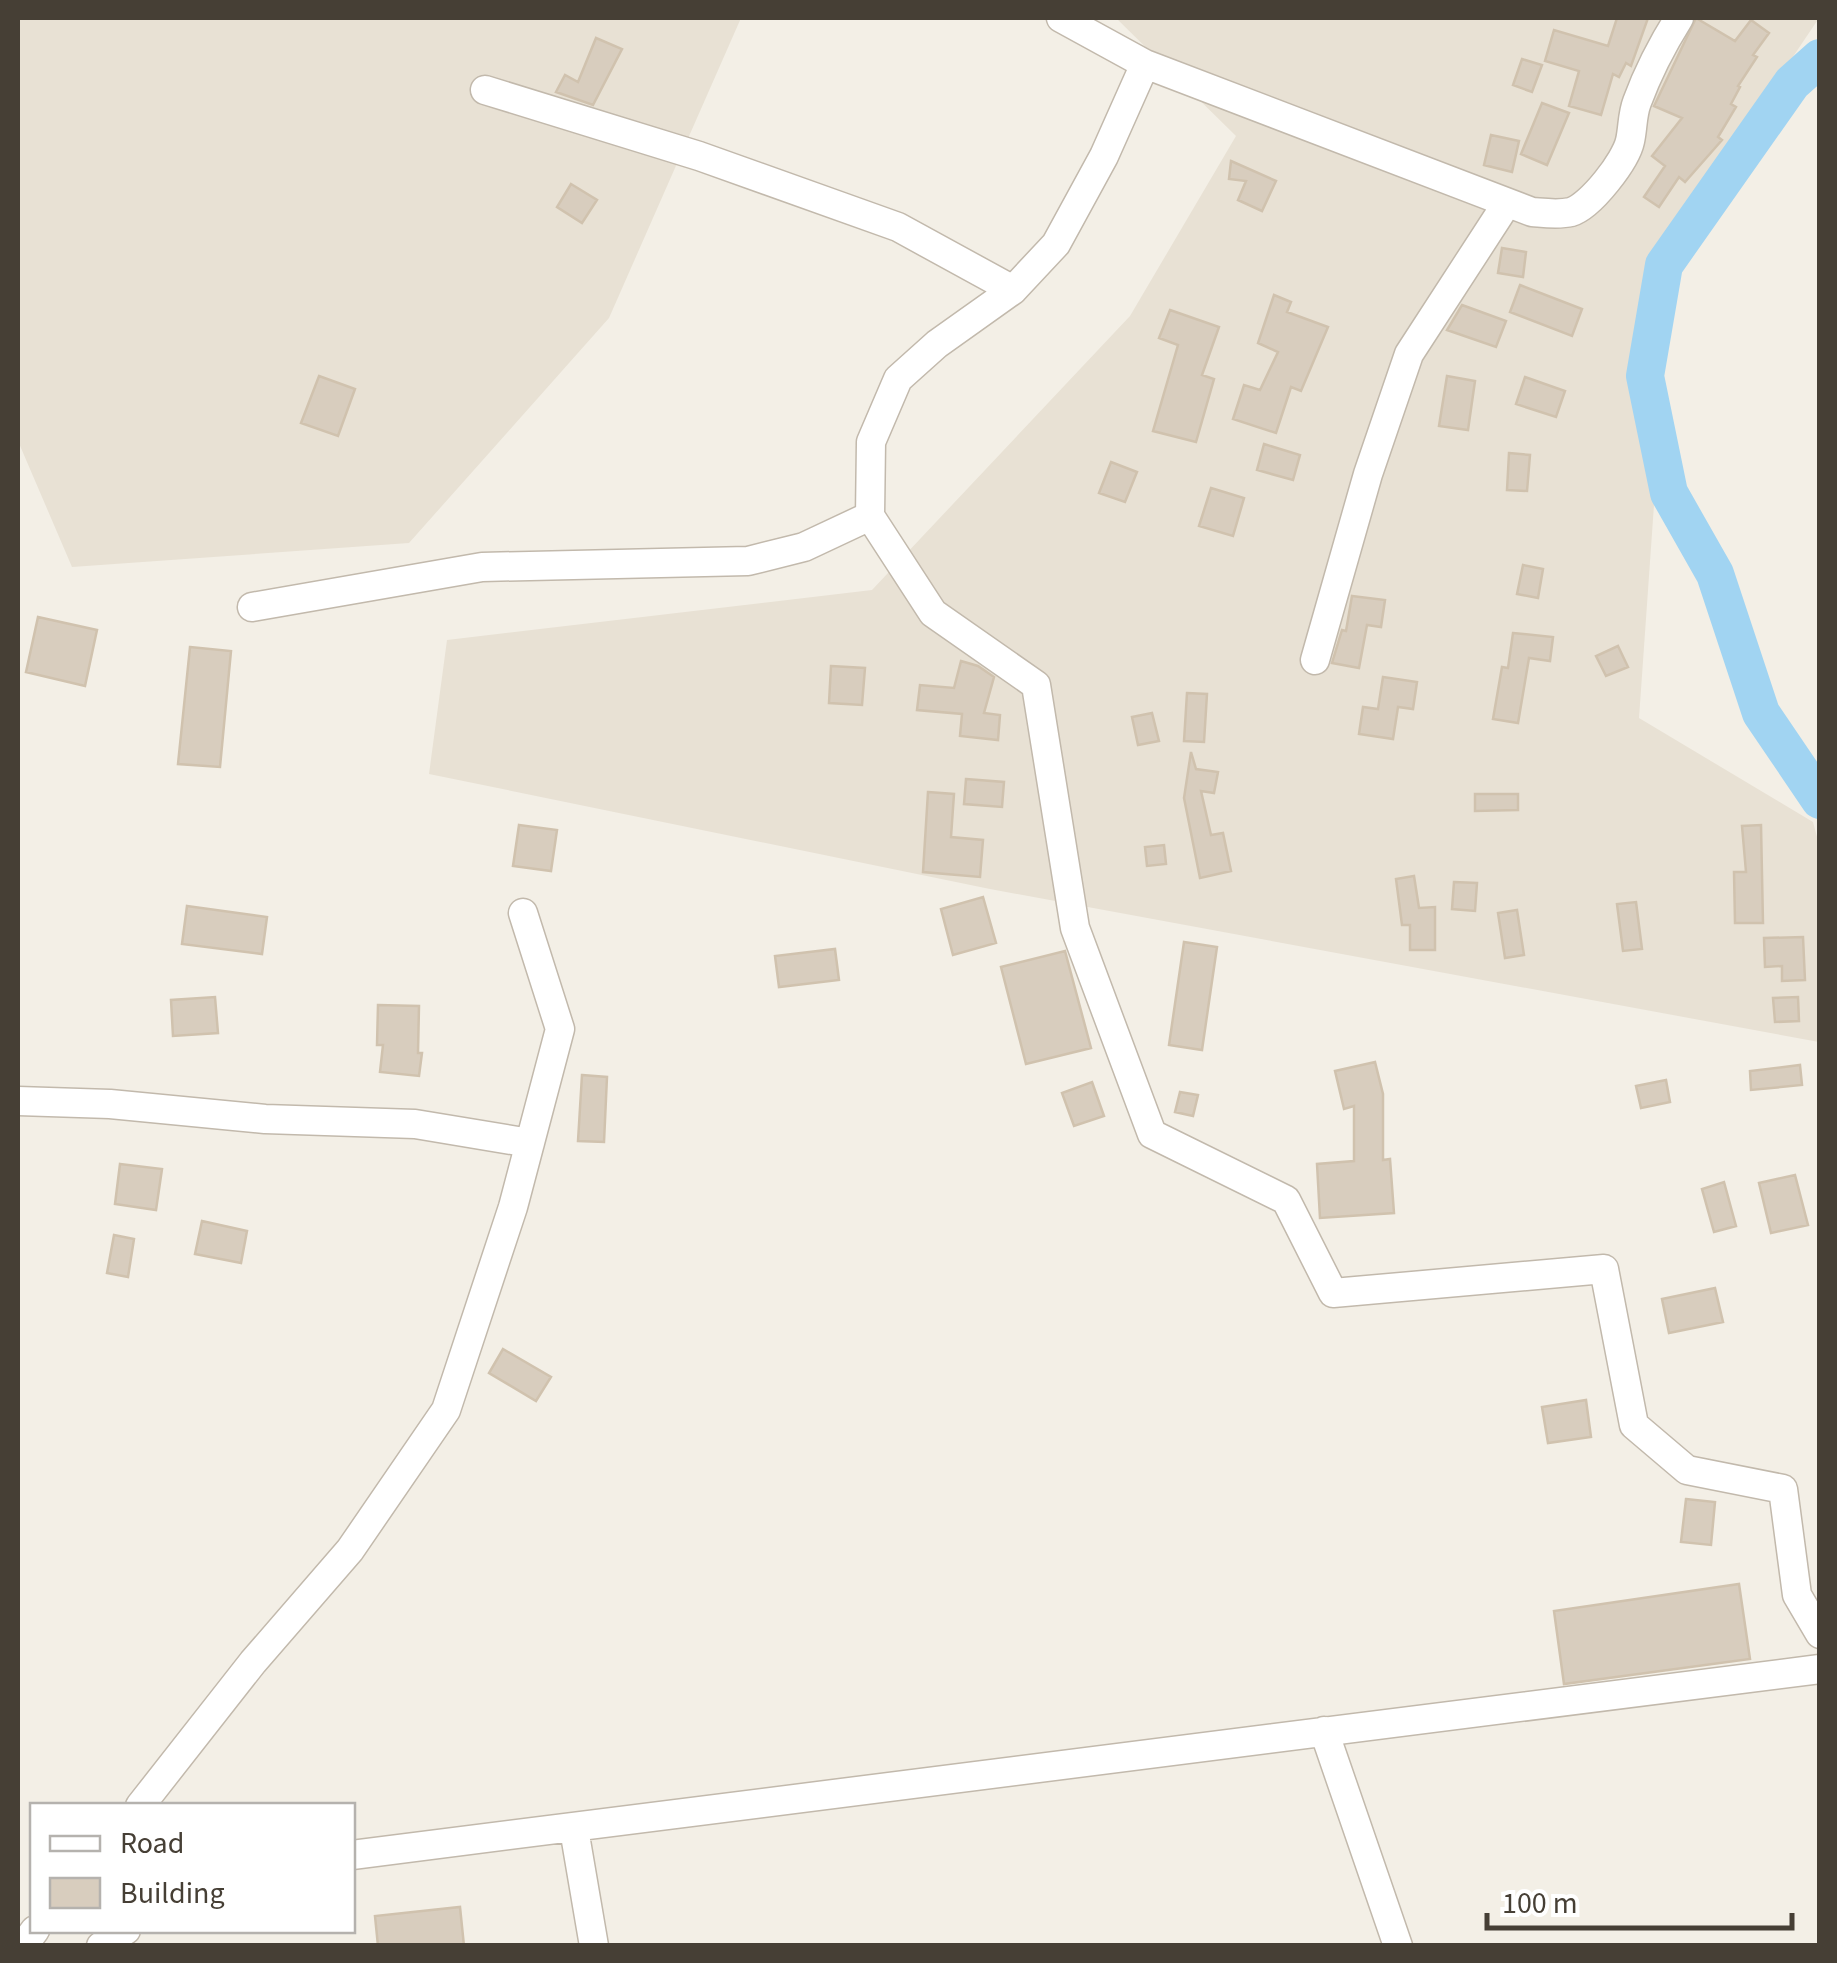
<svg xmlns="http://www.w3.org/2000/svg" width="1837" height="1963" font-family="'Source Sans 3',sans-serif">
	<rect width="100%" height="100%" fill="#f3efe6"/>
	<path fill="#e8e1d4" d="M18,18H741L609,318L409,543L72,567L18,441Z
		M1116,18H1819L1673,235L1639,718L1813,822L1820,848L1819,1042L990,889L429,774L447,640L872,590L1130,316L1236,136Z"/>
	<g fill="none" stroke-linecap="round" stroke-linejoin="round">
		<path stroke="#a1d4f2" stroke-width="38" d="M1820,58L1792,83L1664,265L1645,376L1669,493L1715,574L1761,713L1820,800"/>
	</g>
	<path fill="#d8cdbe" stroke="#d0c2ae" stroke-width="2.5" d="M1617,18H1648L1631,66L1626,63L1619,77L1613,74L1601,115L1569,106L1579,71L1545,61L1554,30L1608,46Z
		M1696,18L1735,41L1751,20L1769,33L1753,55L1757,57L1738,86L1740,87L1731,104L1736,107L1718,137L1722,140L1685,182L1679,177L1659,207L1644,197L1665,166L1652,156L1682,118L1654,106Z
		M596,38L622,49L593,105L556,92L565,75L578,82Z
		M1522,59L1542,65L1532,92L1513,85Z
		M1542,103L1569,113L1547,165L1521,154Z
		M1491,135L1519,141L1512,172L1484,165Z
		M1231,161L1276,181L1262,211L1238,200L1246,181L1229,179Z
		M571,184L597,200L582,223L557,207Z
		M1502,248L1526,252L1523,277L1498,273Z
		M1520,285L1582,309L1572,336L1510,312Z
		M1274,295L1291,302L1287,312L1328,327L1301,391L1291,387L1276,433L1233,419L1244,385L1260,390L1278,352L1258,343Z
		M1462,305L1506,321L1496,347L1447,330Z
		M1170,310L1219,327L1202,375L1214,379L1196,442L1153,431L1178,345L1159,338Z
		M319,376L355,389L338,436L301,423Z
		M1447,376L1475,381L1468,430L1439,426Z
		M1525,377L1565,391L1556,417L1516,404Z
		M1264,444L1300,455L1293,480L1257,470Z
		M1509,453L1530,455L1527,491L1507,490Z
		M1111,462L1137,472L1125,502L1099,493Z
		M1211,488L1244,498L1233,536L1199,526Z
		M1523,565L1543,569L1538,598L1517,594Z
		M1352,596L1385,600L1381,627L1367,625L1359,668L1332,663L1342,630L1346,631Z
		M38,617L97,630L85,686L26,672Z
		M1513,633L1553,637L1550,661L1529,658L1518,723L1493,719L1502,667L1508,668Z
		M1618,646L1628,667L1606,676L1596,656Z
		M190,647L231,651L220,767L178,764Z
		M961,661L978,666L994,677L984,713L1000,715L998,740L960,736L962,714L917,710L920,685L954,688Z
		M831,666L865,668L862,705L829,703Z
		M1383,677L1417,682L1413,709L1398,707L1393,739L1359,734L1363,707L1378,709Z
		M1187,693L1207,694L1204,742L1184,741Z
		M1152,713L1159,741L1138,745L1132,717Z
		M1191,752L1196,769L1218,772L1214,793L1201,791L1211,835L1223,833L1231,871L1200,878L1184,798Z
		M966,779L1004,782L1002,807L964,804Z
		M928,792L954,794L951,837L983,840L980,877L923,872Z
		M1475,794H1518V810L1475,811Z
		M519,825L557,830L551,871L513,866Z
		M1761,825L1763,923H1735L1734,872H1746L1742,826Z
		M1164,845L1166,864L1147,866L1145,847Z
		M1414,876L1419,908L1435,907V950H1410V925H1402L1396,879Z
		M1454,882L1477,883L1475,911L1452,909Z
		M983,897L996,943L953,955L941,909Z
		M1636,902L1642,949L1623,951L1617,904Z
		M187,906L267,917L262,954L182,944Z
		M1517,910L1524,955L1505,958L1498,913Z
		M1803,937L1805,980L1782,981V966L1765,967L1764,938Z
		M1184,942L1217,947L1202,1050L1169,1045Z
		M835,949L839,980L779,987L775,956Z
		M1065,951L1091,1048L1026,1064L1001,967Z
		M215,997L218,1033L173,1036L171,1000Z
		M1798,997L1799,1021L1775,1022L1773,998Z
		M378,1005L419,1006L418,1053H422L419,1076L380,1072L383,1045H377Z
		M1375,1062L1383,1094V1160L1390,1159L1394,1213L1320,1218L1317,1164L1354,1161V1106L1344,1109L1335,1071Z
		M1800,1065L1802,1085L1751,1090L1750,1071Z
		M582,1075L607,1077L604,1142L578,1141Z
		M1666,1080L1670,1102L1641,1108L1636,1086Z
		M1092,1082L1104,1116L1074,1126L1062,1093Z
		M1180,1092L1198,1095L1193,1116L1175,1112Z
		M120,1164L162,1169L156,1210L115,1204Z
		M1795,1175L1808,1225L1771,1233L1759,1183Z
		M1724,1182L1736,1226L1714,1232L1702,1189Z
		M202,1221L247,1231L241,1263L195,1254Z
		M114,1235L134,1239L128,1277L107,1273Z
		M1715,1288L1723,1322L1669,1333L1662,1299Z
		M503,1349L551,1377L536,1401L489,1373Z
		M1586,1400L1591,1437L1548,1443L1542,1407Z
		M1686,1499L1715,1502L1711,1545L1681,1542Z
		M1739,1584L1750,1659L1564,1684L1554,1611Z
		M460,1907L464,1946H378L375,1916Z"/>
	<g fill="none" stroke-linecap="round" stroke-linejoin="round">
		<g stroke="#c2b9ac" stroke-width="31">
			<path id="minor" d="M1061,18L1145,64
				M485,90L699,156L898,227L1013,290
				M870,516L933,613L1036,685L1075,928L1152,1134L1286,1200L1333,1293L1604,1269L1634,1425L1687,1470L1783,1489L1797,1595L1820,1634
				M252,607L482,567L748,561L804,547L870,516L871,442L898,379L937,344L1013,290L1056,244L1104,156L1145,64L1532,212C1545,213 1558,215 1571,212C1591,206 1626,160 1630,141C1633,128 1632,115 1637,102C1648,72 1662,45 1679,18
				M1315,660L1368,474L1409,354L1507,203
				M18,1101L110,1104L265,1119L415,1124L530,1143
				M1324,1731L1398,1946
				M140,1806L253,1662L350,1550L446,1410L513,1207L560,1029L523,913
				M574,1829L594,1946
				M352,1855L1820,1669
				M23,1946L35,1930
				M101,1946L126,1930"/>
		</g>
		<use href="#minor" stroke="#fff" stroke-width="28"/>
	</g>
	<rect width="1837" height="1963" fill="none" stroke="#463f35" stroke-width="40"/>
	<rect x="30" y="1803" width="325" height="130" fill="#ffffff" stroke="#b5b2ae" stroke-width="2.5"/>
	<rect x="50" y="1836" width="50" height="15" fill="#ffffff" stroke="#b5b2ae" stroke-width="2.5"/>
	<text x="120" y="1853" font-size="30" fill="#463f35">Road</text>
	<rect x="50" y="1878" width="50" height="30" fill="#d8cdbe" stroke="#b5b2ae" stroke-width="2.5"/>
	<text x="120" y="1903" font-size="30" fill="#463f35">Building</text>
	<path d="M1487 1913v15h305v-15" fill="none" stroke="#463f35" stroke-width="5"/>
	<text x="1502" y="1913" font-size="30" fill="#463f35" stroke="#ffffff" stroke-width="8" paint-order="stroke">100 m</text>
</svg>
